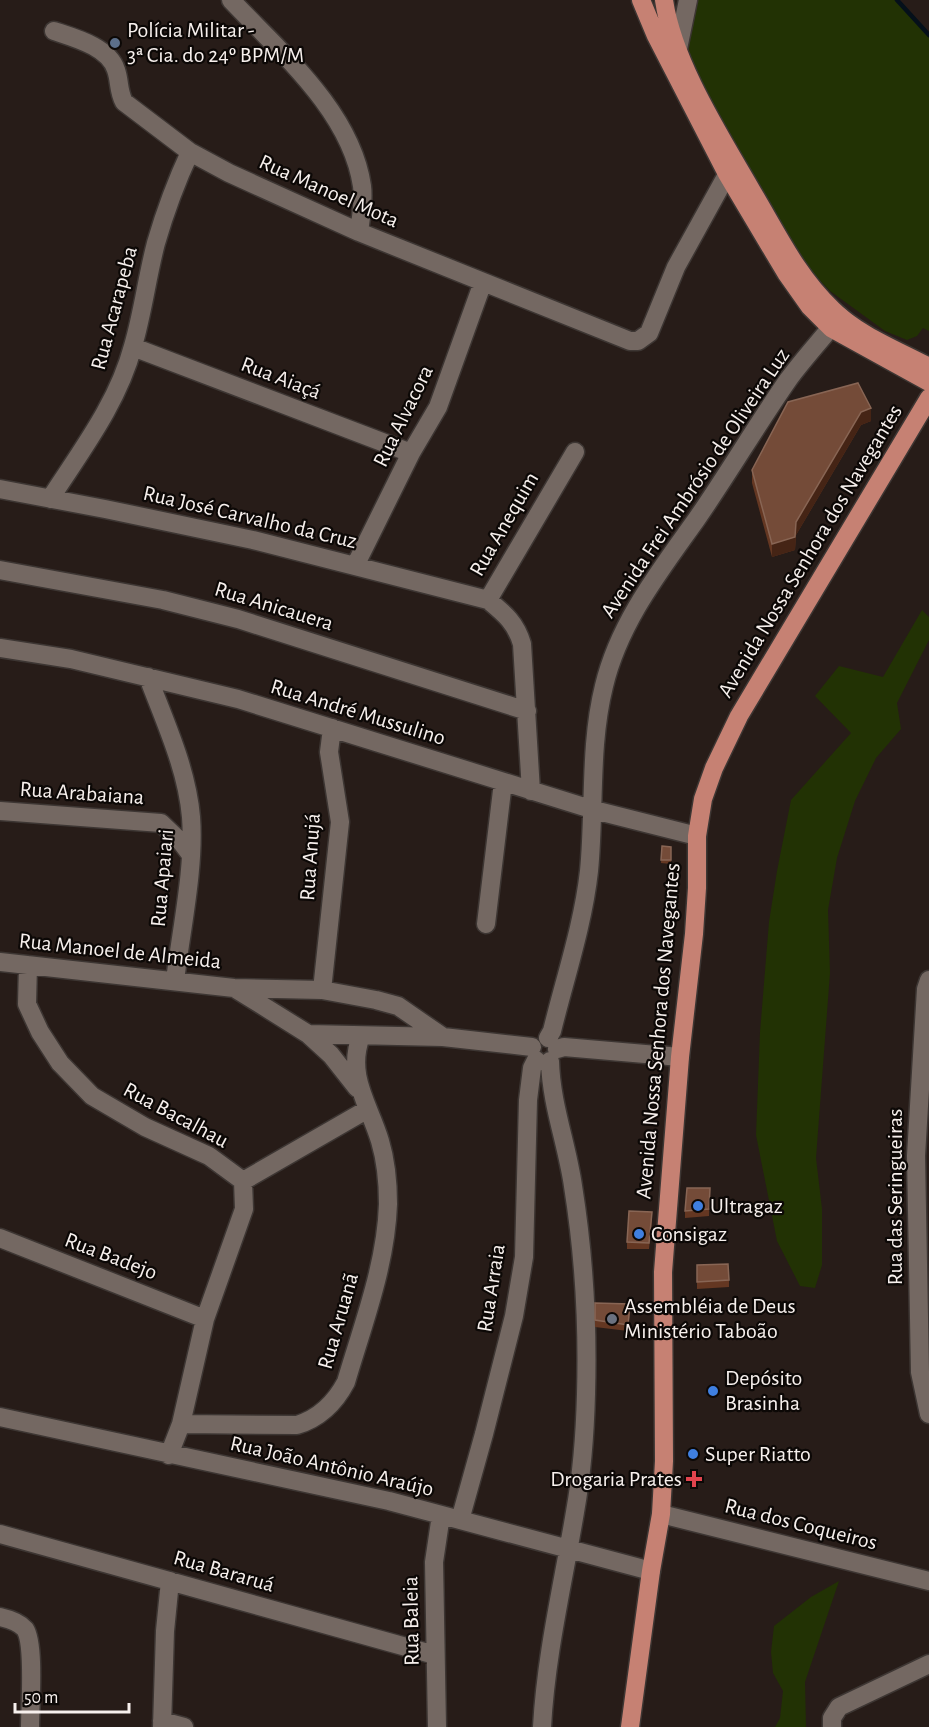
<svg xmlns="http://www.w3.org/2000/svg" width="929" height="1727" font-family="'Alegreya Sans',sans-serif">
	<rect width="100%" height="100%" fill="#271c18"/>
	<path fill="#223204" d="M695,0H897L929,35V331L923,328L917,336L907,340L885,331L830,291L796,255L736,163L685,45Z
		M922,610L929,617V640L897,703L901,729L876,758L855,801L837,858L828,910L830,973L816,1158L822,1209V1265L815,1288L800,1286L777,1241L756,1135L760,1032L769,922L777,871L791,800L851,733L815,696L839,666L883,677Z
		M839,1581L805,1682L806,1727H775L780,1718L783,1691L773,1673L771,1652L774,1626L811,1597Z"/>
	<g fill="none" stroke-linecap="round" stroke-linejoin="round">
		<path stroke="#05101a" stroke-width="4.5" d="M897,0L929,35"/>
		<g stroke="#3d3633" stroke-width="21">
			<path id="minor" d="M231,0C280,52 351,111 362,186C364,201 361,217 359,232
				M54,31C75,38 109,47 116,70C120,81 118,91 124,102L190,152L229,173L359,232L630,341H638L649,333L676,267L734,162
				M678,49L688,0
				M133,347L411,453
				M0,489L105,509L253,540L488,600
				M50,499C81,451 118,403 133,346C143,312 147,277 156,243C165,212 176,182 190,152
				M355,566L411,453L438,407L483,282
				M0,570L163,600L238,619L527,711
				M0,648L71,659L238,699L594,810L697,836
				M148,677C165,722 187,769 191,817C195,867 181,930 175,981
				M531,791L522,644C516,623 505,614 488,600L575,452
				M0,811L161,823L182,843L191,855
				M486,924L503,782
				M0,962L234,988L322,990L376,1000L398,1006L443,1037
				M28,965L27,1004L40,1032L60,1063L92,1096L145,1127L209,1156L243,1181L244,1209L205,1319L181,1424L169,1455
				M929,980L926,989L916,1156L920,1372L929,1414
				M236,989L308,1034L443,1037L532,1047
				M322,990L340,822L329,752L332,728
				M308,1034L331,1055L357,1088
				M548,1038L552,1031C565,978 583,925 589,871C595,810 589,746 604,686C619,623 659,572 696,520C728,474 756,426 788,380C804,358 823,338 840,316
				M557,1049L564,1047L680,1057
				M243,1181L368,1109
				M0,1238L205,1319
				M0,1417L389,1501L651,1571
				M181,1424L297,1425C320,1418 335,1403 346,1382C363,1324 386,1265 388,1204C388,1183 386,1161 380,1141C369,1104 346,1076 361,1036
				M661,1514L929,1581
				M460,1520L484,1434L514,1316L524,1257L528,1100L532,1068L536,1060
				M0,1534L435,1655
				M0,1617C9,1619 19,1622 25,1629C35,1644 30,1706 30,1727
				M162,1721L184,1727
				M162,1727L165,1631L170,1581
				M437,1727L434,1562L441,1515
				M542,1727C546,1654 563,1584 575,1512C582,1473 585,1433 586,1394C588,1325 584,1255 573,1186C567,1144 551,1104 550,1061
				M832,1727V1718L839,1707L929,1664"/>
		</g>
		<g stroke="#3d3633" stroke-width="21">
			<path id="major" d="M641,0L656,36L727,174L786,273L810,307L831,328L929,382
				M664,0C673,63 721,137 753,193C777,233 797,276 832,309C858,335 897,350 929,367
				M630,1727L651,1571L661,1514L664,1461L663,1272L680,1057L694,934L697,888V836L703,799L714,768L739,716L929,398"/>
		</g>
		<use href="#minor" stroke="#746862" stroke-width="18"/>
		<use href="#major" stroke="#c68173" stroke-width="18"/>
	</g>
	<path fill="#643722" d="M788,402L871,421L861,425L796,535L795,550L772,557L752,483V470Z
		M662,846L671,847V864L661,863Z
		M710,1188L709,1216L685,1218V1211Z
		M652,1219L649,1249H627V1242Z
		M697,1265L729,1280V1287L697,1289Z
		M595,1303L630,1311L628,1331L595,1327Z"/>
	<path fill="#452415" d="M871,408V421L861,425L796,535L795,550L772,557V544L796,522L861,412Z"/>
	<path fill="#744b38" stroke="#886554" stroke-width="1.5" d="M858,383L871,408L861,412L796,522L795,537L772,544L752,470L788,402Z
		M662,846L671,847V860H661Z
		M687,1188H710L709,1209L685,1211Z
		M629,1211L652,1212L649,1243L627,1242Z
		M728,1264L729,1280L697,1282V1265Z
		M595,1303L630,1304L628,1325L595,1320Z"/>
	<circle fill="#5c6f8a" stroke="#0c0806" stroke-width="2" cx="115" cy="43" r="6"/>
	<g fill="#3f7fe0" stroke="#0c0806" stroke-width="2">
		<circle cx="698" cy="1206" r="6"/>
		<circle cx="639" cy="1234" r="6"/>
		<circle cx="713" cy="1391" r="6"/>
		<circle cx="693" cy="1454" r="6"/>
	</g>
	<circle fill="#6b7280" stroke="#0c0806" stroke-width="2" cx="612" cy="1319" r="6"/>
	<path fill="#e0444e" stroke="#0c0806" stroke-width="2" d="M691 1470h6v6h6v6h-6v6h-6v-6h-6v-6h6z"/>
	<g text-anchor="middle" dominant-baseline="central" stroke-width="4.5" stroke-linejoin="round" paint-order="stroke">
		<g font-size="22" fill="#f7f0ed" stroke="#0c0806" text-anchor="start">
			<text x="127" y="30">Polícia Militar -<tspan x="127" dy="25">3ª Cia. do 24º BPM/M</tspan></text>
			<text x="710" y="1206">Ultragaz</text>
			<text x="651" y="1234">Consigaz</text>
			<text x="624" y="1306">Assembléia de Deus<tspan x="624" dy="25">Ministério Taboão</tspan></text>
			<text x="725" y="1378">Depósito<tspan x="725" dy="25">Brasinha</tspan></text>
			<text x="705" y="1454">Super Riatto</text>
			<text x="682" y="1479" text-anchor="end">Drogaria Prates</text>
		</g>
		<g font-size="22" fill="#f7f0ed" stroke="#0c0806">
			<text transform="translate(329 191) rotate(24)">Rua Manoel Mota</text>
			<text transform="translate(114 308) rotate(-75)">Rua Acarapeba</text>
			<text transform="translate(281 378) rotate(21)">Rua Aiaçá</text>
			<text transform="translate(403 416) rotate(-64)">Rua Alvacora</text>
			<text transform="translate(695 483) rotate(-56)">Avenida Frei Ambrósio de Oliveira Luz</text>
			<text transform="translate(250 517) rotate(13)">Rua José Carvalho da Cruz</text>
			<text transform="translate(504 524) rotate(-60)">Rua Anequim</text>
			<text transform="translate(810 551) rotate(-59)">Avenida Nossa Senhora dos Navegantes</text>
			<text transform="translate(274 606) rotate(17)">Rua Anicauera</text>
			<text transform="translate(358 712) rotate(17)">Rua André Mussulino</text>
			<text transform="translate(82 793) rotate(4)">Rua Arabaiana</text>
			<text transform="translate(310 857) rotate(-86)">Rua Anujá</text>
			<text transform="translate(162 878) rotate(-85)">Rua Apaiari</text>
			<text transform="translate(120 951) rotate(6)">Rua Manoel de Almeida</text>
			<text transform="translate(658 1031) rotate(-85)">Avenida Nossa Senhora dos Navegantes</text>
			<text transform="translate(176 1115) rotate(28)">Rua Bacalhau</text>
			<text transform="translate(895 1197) rotate(-90)">Rua das Seringueiras</text>
			<text transform="translate(111 1256) rotate(21)">Rua Badejo</text>
			<text transform="translate(491 1288) rotate(-81)">Rua Arraia</text>
			<text transform="translate(338 1321) rotate(-74)">Rua Aruanã</text>
			<text transform="translate(332 1466) rotate(13)">Rua João Antônio Araújo</text>
			<text transform="translate(801 1524) rotate(14)">Rua dos Coqueiros</text>
			<text transform="translate(224 1571) rotate(16)">Rua Bararuá</text>
			<text transform="translate(411 1621) rotate(-91)">Rua Baleia</text>
		</g>
	</g>
	<path d="M15 1703v9h114v-9" fill="none" stroke="#f7f0ed" stroke-width="3"/>
	<text x="24" y="1703" font-size="18" fill="#f7f0ed" stroke="#0c0806" stroke-width="4.5" paint-order="stroke">50 m</text>
</svg>
